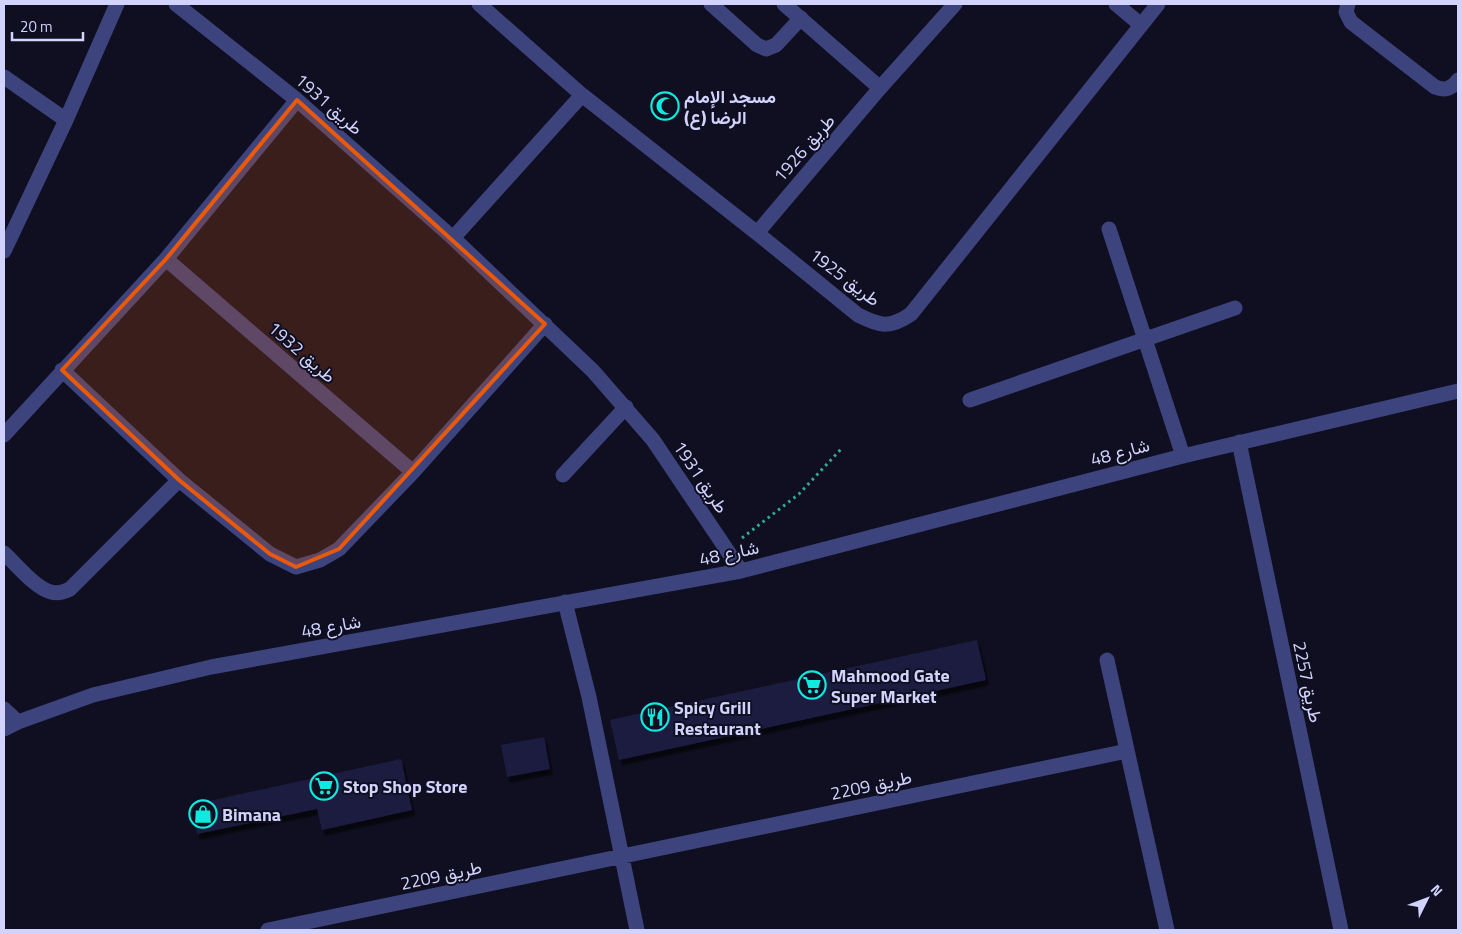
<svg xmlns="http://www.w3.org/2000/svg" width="1462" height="934" font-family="'Titillium Web',Vazirmatn,sans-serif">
	<defs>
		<filter id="shadow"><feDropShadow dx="3" dy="5.5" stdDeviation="1" flood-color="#0009"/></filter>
	</defs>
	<rect width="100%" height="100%" fill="#0f0f21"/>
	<path fill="#1e1c41" filter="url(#shadow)" d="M977,640L986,680L619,760L610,720Z
		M544,737L550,769L507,777L501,745Z
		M401,759L412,810L322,830L317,809L197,834L191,805Z"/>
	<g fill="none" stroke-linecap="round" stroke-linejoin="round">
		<path stroke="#36ab92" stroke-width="3" stroke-dasharray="2.5 4" stroke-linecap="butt" d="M742,538L799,494L843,447"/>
		<path stroke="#3d447d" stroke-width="15" d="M176,4L297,100L453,238L593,371L653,440L741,571
			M479,4L582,95L757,233L858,315C880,326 889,329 911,314L1158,4
			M711,4L757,45L766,49L776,45L801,18
			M784,4L880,88
			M1116,4L1141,25
			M1348,4L1346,12L1351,22L1435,87C1445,91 1451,89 1458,80
			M4,77L66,120
			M1109,229L1183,456
			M757,233L880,88L955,4
			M453,238L582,95
			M4,251L66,120L117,4
			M166,259L413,472
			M62,370L179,480L270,554L296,567L320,560L339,549L413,472L545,324
			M970,400L1235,308
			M4,435L166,259L297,100
			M1239,442L1341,930
			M563,475L626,407
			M4,553C16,564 35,588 51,592C57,594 64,592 70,589L179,480
			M565,602L589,697L637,930
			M1107,660L1167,930
			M4,709L18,722
			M4,729L18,722L93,695L211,667L741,571L1183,456L1458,391
			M268,930L1127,751"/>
	</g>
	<path fill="#e8590c" fill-opacity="0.2" stroke="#e8590c" stroke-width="4" stroke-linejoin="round" d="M297,100L545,324L339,549L296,567L270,554L179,480L62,370L166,259Z"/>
	<defs>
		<g id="mosque-ring" transform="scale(1.4375)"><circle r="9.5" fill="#0f0f21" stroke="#0feade" stroke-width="1.5"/><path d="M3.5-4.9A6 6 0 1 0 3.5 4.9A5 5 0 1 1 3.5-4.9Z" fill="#0feade"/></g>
		<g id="supermarket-ring" transform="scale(1.4375)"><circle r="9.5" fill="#0f0f21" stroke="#0feade" stroke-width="1.5"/><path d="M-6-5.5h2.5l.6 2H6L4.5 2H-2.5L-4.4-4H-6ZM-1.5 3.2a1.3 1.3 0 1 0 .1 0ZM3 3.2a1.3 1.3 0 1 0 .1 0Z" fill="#0feade"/></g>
		<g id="restaurant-ring" transform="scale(1.4375)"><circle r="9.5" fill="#0f0f21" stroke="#0feade" stroke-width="1.5"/><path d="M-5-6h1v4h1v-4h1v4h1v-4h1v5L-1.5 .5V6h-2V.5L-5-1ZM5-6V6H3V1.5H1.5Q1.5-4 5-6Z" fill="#0feade"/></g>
		<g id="shop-ring" transform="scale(1.4375)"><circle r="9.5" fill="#0f0f21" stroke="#0feade" stroke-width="1.5"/><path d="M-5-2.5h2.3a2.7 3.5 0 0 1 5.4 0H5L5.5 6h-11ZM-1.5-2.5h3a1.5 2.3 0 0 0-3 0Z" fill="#0feade"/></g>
	</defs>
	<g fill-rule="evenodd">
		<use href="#mosque-ring" x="665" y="106"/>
		<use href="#supermarket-ring" x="812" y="685"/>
		<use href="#restaurant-ring" x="655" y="717"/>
		<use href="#supermarket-ring" x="324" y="786"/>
		<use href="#shop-ring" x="203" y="814"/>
	</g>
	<g text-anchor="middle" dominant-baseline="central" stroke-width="4" stroke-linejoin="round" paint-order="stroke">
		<g font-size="18" font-weight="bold" fill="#d2d3fc" stroke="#0f0f21" text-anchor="start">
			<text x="684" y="96">مسجد الإمام<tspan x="684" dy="21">الرضا (ع)</tspan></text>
			<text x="831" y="675">Mahmood Gate<tspan x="831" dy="21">Super Market</tspan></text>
			<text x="674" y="707">Spicy Grill<tspan x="674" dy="21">Restaurant</tspan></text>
			<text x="343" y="786">Stop Shop Store</text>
			<text x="222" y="814">Bimana</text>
		</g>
		<g font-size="18" fill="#d2d3fc" stroke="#0f0f21">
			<text transform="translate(329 104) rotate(41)">طريق 1931</text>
			<text transform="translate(804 148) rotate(-49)">طريق 1926</text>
			<text transform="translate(845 277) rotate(37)">طريق 1925</text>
			<text transform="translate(302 352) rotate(41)">طريق 1932</text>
			<text transform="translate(1120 452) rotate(-15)">شارع 48</text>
			<text transform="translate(701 477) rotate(56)">طريق 1931</text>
			<text transform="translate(729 553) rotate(-12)">شارع 48</text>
			<text transform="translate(331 626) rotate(-10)">شارع 48</text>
			<text transform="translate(1308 682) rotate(78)">طريق 2257</text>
			<text transform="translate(871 785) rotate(-12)">طريق 2209</text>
			<text transform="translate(441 875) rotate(-12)">طريق 2209</text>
		</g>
	</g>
	<rect width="1462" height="934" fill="none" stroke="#d2d3fc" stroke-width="10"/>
	<g transform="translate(1427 899) rotate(48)" stroke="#0f0f21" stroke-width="4" paint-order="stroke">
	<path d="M0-4L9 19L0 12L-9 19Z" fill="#d2d3fc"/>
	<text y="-8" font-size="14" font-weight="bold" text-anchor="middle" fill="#d2d3fc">N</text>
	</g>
	<path d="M12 32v8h71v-8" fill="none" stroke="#d2d3fc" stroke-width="2.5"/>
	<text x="20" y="32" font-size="15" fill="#d2d3fc" stroke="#0f0f21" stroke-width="4" paint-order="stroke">20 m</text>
</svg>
